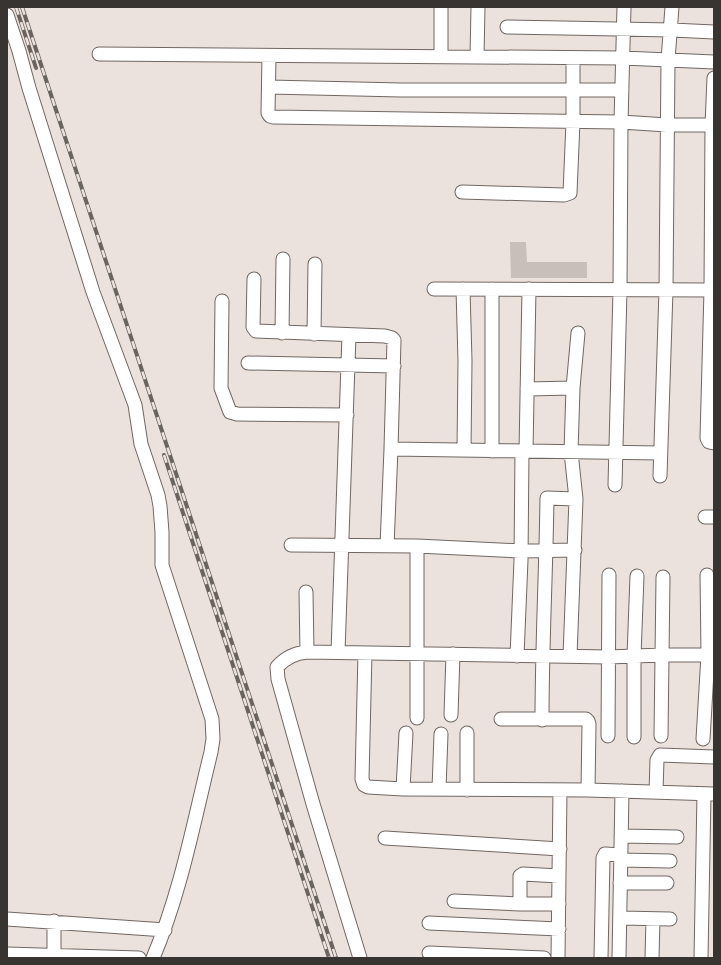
<svg xmlns="http://www.w3.org/2000/svg" width="721" height="965" font-family="Georgia,serif">
	<rect width="100%" height="100%" fill="#ece2dd"/>
	<path fill="#c8bfba" d="M510,242H526L527,262H587V278H511Z"/>
	<g fill="none" stroke-linecap="round" stroke-linejoin="round">
		<g stroke="#706763" stroke-width="15">
			<path id="minor" d="M7,15L19,51L29,88L93,292L135,405L141,444L158,495L160,506L162,532V565L212,719L213,739L211,752C194,821 181,892 153,958
				M507,27L672,30L714,32
				M99,54L623,58L714,62
				M269,56L268,113L270,116L273,117L621,122L667,125H714
				M441,57V7
				M477,57L478,7
				M714,78L712,125L711,290L707,438L709,442L714,443
				M269,87L401,90H622
				M462,192L564,195L570,193L573,122V58
				M254,279L253,327L256,331L385,336L392,338L394,340L391,449
				M434,289L714,290
				M463,289L465,361L464,450
				M492,289V451
				M222,301L221,388L230,412L237,414L347,415
				M282,333L283,259
				M314,334L315,264
				M248,363L394,366
				M573,388L578,333
				M527,389L573,388L571,452L576,499L570,656
				M526,451L529,289
				M660,476L666,290L668,60L672,7
				M615,485L620,290L621,122L624,7
				M705,517H714
				M291,545L417,546L521,551L575,550
				M387,546L391,449L660,453
				M417,546V718
				M306,592L307,652
				M338,652L349,335
				M365,653L362,779L364,785L368,787L403,789L588,790L714,794
				M517,656L521,560L522,451
				M451,715L453,654
				M501,719H586L588,721L589,724L588,790
				M542,720C542,646 546,572 547,498L576,499
				M608,736L609,575
				M661,736L663,577
				M634,737V656L637,576
				M703,739L708,655L707,575
				M403,789L406,733
				M439,789L441,734
				M467,790V733
				M656,792L657,760L660,755L714,757
				M621,836L677,837
				M385,838L560,849
				M621,860L670,861
				M620,883H667
				M454,901L520,904H559
				M520,904V876L523,874L559,876
				M620,918L670,919
				M7,919L165,930
				M429,923L559,929
				M429,953L544,958
				M7,954L139,958
				M54,956V921
				M360,958L313,804L278,679L277,667C285,658 295,653 307,652L608,657L662,655H714
				M558,958L560,790
				M601,958L603,858L605,854L621,855
				M619,958L622,791
				M652,958L653,919
				M701,958L704,794"/>
		</g>
		<use href="#minor" stroke="#fff" stroke-width="13"/>
		<g stroke="#6a6461" stroke-width="4">
			<path id="rail" d="M16,7L36,68
				M22,7L336,958
				M164,455L329,958"/>
		</g>
		<use href="#rail" stroke="#ece2dd" stroke-width="2.5" stroke-dasharray="8" stroke-linecap="butt"/>
	</g>
	<rect width="721" height="965" fill="none" stroke="#383432" stroke-width="16"/>
</svg>
